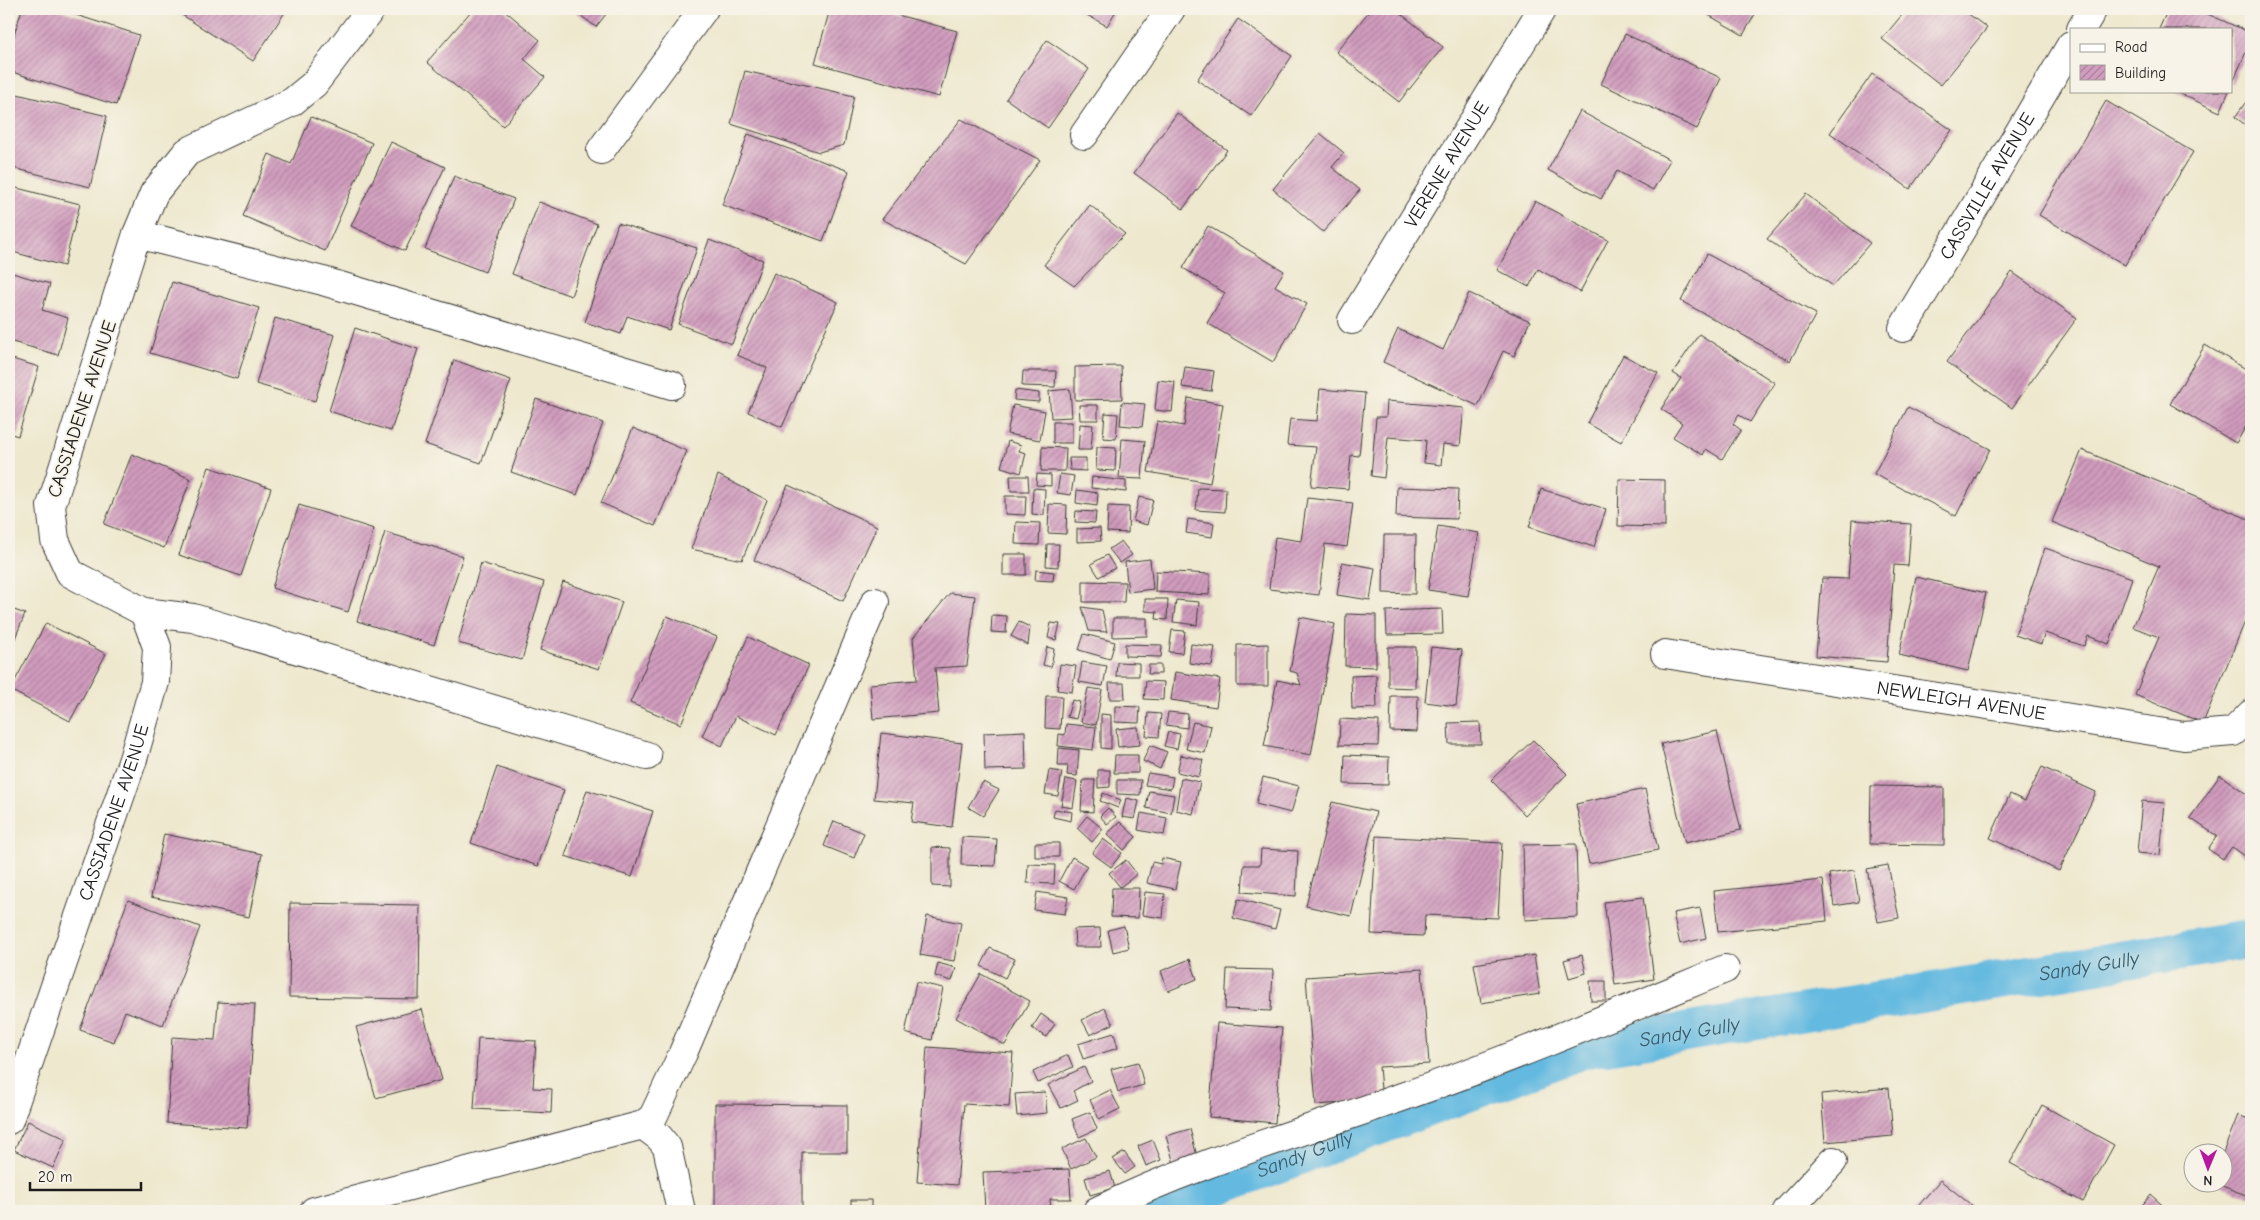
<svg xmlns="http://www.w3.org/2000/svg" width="2260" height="1220" font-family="'Comic Neue',sans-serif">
	<defs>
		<pattern id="building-hatch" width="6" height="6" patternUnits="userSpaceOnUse" patternTransform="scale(1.25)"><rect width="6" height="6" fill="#d19cbe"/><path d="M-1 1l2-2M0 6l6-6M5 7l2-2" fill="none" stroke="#a97e9a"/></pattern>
	</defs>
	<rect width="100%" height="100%" fill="#f7f3e8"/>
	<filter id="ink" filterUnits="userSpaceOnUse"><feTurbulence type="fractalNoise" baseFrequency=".02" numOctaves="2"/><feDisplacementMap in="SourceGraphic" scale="10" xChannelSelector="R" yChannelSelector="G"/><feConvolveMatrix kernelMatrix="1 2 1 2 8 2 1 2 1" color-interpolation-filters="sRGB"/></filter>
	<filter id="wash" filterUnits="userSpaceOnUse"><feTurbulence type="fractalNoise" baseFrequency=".0096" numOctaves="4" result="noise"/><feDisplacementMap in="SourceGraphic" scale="20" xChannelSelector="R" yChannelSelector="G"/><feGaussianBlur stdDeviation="1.12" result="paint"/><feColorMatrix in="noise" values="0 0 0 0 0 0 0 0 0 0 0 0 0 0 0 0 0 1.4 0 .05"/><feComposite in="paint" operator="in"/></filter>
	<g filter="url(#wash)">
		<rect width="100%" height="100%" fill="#eee8ce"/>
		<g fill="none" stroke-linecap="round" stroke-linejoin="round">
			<path stroke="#63b9e0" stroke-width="39" id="s1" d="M1151,1211L1584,1049L2251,939"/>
		</g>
		<g id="blocks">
			<path fill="url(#building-hatch)" d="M22,9H57L139,35L116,105L9,71V51Z
				M173,9H287L253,61Z
				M473,9H503L540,40L524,59L545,77L503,126L427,62Z
				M572,9H610L596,27Z
				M830,9H875L957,31L939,97L815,63Z
				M1076,9H1117L1107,26Z
				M1371,9H1395L1443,47L1399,102L1336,52Z
				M1698,9H1758L1743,35Z
				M1907,9H1962L1987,28L1941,85L1882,39Z
				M2168,9H2196L2251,33V41L2231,86V29H2159Z
				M1238,19L1292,56L1251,116L1197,80Z
				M1625,34L1721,78L1697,129L1601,84Z
				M1047,40L1089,69L1048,128L1006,99Z
				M745,71L854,96L844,145L819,152L731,124Z
				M1872,74L1952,130L1910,189L1830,133Z
				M2174,91H2229L2220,112Z
				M9,92L107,116L90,187L9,167Z
				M2251,95V129L2235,117Z
				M2106,101L2193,152L2125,265L2039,215Z
				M1580,111L1670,160L1653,190L1617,171L1601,199L1548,170Z
				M1177,113L1227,150L1183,209L1134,173Z
				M311,117L372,143L325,251L243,216L269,154L291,164Z
				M961,119L1040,160L966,264L882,219Z
				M1320,133L1344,153L1332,167L1360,190L1323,232L1273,189Z
				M748,134L849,171L823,241L722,205Z
				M391,142L445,167L405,251L351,226Z
				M454,176L514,199L485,272L425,249Z
				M9,186L80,204L64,266L9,251Z
				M1806,194L1870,243L1833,286L1767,239Z
				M1535,201L1608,240L1580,292L1538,269L1529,287L1497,270Z
				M539,202L597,224L571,296L512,274Z
				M1090,205L1125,234L1074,286L1044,265Z
				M618,223L697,248L669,330L627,316L621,334L585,322Z
				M1208,226L1284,271L1275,286L1307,304L1273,362L1207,323L1225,293L1183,268Z
				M709,240L763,260L732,344L678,324Z
				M1707,254L1816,314L1790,361L1681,301Z
				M9,272L50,284L42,310L68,318L58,355L9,341Z
				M2012,272L2077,318L2012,408L1947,362Z
				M774,273L838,302L782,427L748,412L767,368L737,355Z
				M172,282L259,308L237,379L150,353Z
				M1469,293L1530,321L1514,356L1503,351L1478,406L1383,362L1398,329L1443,350Z
				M275,318L335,335L315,401L256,384Z
				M355,328L418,349L391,431L329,411Z
				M1699,334L1775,383L1750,422L1739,415L1733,424L1741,430L1722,459L1706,449L1703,455L1673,437L1682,423L1661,409L1681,378L1673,373Z
				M2205,345L2251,372V418L2236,443L2170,404Z
				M1623,355L1658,373L1621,442L1587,423Z
				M9,358L39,367L18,436L9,433Z
				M454,360L511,380L481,463L425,444Z
				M1121,366L1122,399L1075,400V367Z
				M1185,367L1214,371L1211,391L1182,387Z
				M1023,371H1056L1055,387L1022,386Z
				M1158,380L1175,382L1172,412L1155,410Z
				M1070,389L1072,417L1051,418L1049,391Z
				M1320,389L1365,393L1359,456L1351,455L1348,489L1311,486L1316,447L1287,445L1290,419L1317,421Z
				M1015,390L1039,393V402L1014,400Z
				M1188,398L1223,404L1210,483L1148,472L1157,421L1184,426Z
				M536,399L603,423L577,495L511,472Z
				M1387,401L1464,408L1460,446L1443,444L1441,465L1424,463L1426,440L1388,437L1384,478L1371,476L1376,417H1386Z
				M1122,402L1145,404L1142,427L1120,425Z
				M1013,405L1045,411L1040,440L1007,434Z
				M1079,405H1098V420H1080Z
				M1908,407L1990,449L1956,516L1874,474Z
				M1105,413L1118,414L1116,439L1103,438Z
				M1053,422H1072V443H1053Z
				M1080,424L1093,425L1091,450H1078Z
				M633,428L687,451L655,526L601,503Z
				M1122,439L1145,441L1142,479L1119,478Z
				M1008,441L1021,445L1019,451L1026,453L1021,473L1001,467Z
				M1042,447L1066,448L1065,471H1041Z
				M1097,447L1116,448L1115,471L1096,470Z
				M2082,450L2251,520V607L2203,723L2135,695L2159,637L2133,627L2159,566L2052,522Z
				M132,454L191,479L164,548L104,524Z
				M1069,458H1086V471L1070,470Z
				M209,467L271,488L241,576L179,555Z
				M1037,474L1051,475V486L1036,485Z
				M1060,474L1074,476L1071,495L1057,493Z
				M718,475L767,500L742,560L691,549Z
				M1010,476H1028L1029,491H1011Z
				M1092,477L1126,481V492L1091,488Z
				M1619,479L1665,480V527L1618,526Z
				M788,485L877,526L843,601L754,560Z
				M1397,487L1458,489L1457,519L1396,517Z
				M1033,488L1045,489L1044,515L1032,514Z
				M1198,488L1226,489L1225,512L1196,510Z
				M1541,489L1606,509L1594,547L1529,527Z
				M1077,490L1098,493L1097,506L1076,503Z
				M1005,496H1026L1025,515L1005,514Z
				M1139,497L1153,500L1147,525L1133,521Z
				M1307,498L1353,503L1347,547L1325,544L1319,595L1269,589L1275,537L1301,541Z
				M1049,504L1067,505L1066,534L1048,533Z
				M299,505L374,529L348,612L272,588Z
				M1108,506L1129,507L1128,533L1107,532Z
				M1076,511L1096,512L1095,523L1075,522Z
				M1188,519L1214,523L1212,537L1186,533Z
				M1852,520L1911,524L1908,566L1894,565L1887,662L1816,656L1822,578L1848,579Z
				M1016,522L1040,523L1039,545L1015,544Z
				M1438,526L1479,533L1468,596L1428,590Z
				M1100,528L1101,541L1077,542V529Z
				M385,532L463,556L434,645L357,621Z
				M1384,535H1416L1415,594L1383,593Z
				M1121,541L1132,555L1120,563L1109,549Z
				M1047,544H1059L1058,567L1046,566Z
				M2045,548L2132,578L2109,644L2088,636L2084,646L2045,633L2041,644L2015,635Z
				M1003,554H1026V575H1003Z
				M1107,555L1115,568L1099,577L1091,564Z
				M1150,559L1153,589L1128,592L1125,562Z
				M1342,562L1375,568L1370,600L1337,595Z
				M481,563L544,582L522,660L458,643Z
				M1036,570L1054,572L1053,581L1035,580Z
				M1156,571L1210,574L1209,595L1155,592Z
				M1916,577L1986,593L1968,671L1899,655Z
				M1083,581L1125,582L1124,602H1083Z
				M563,582L622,602L599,669L540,650Z
				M950,593L975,596L967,666L935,668L939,713L873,719L870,684L917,680L913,638Z
				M1145,599H1168L1167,620L1156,619L1157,612L1145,611Z
				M1176,600L1199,602L1197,625L1173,622Z
				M1082,607L1102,610L1107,632L1089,631Z
				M9,608L25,614L9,653Z
				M1442,609L1443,634L1387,635L1386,611Z
				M1346,614L1376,615V667L1345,666Z
				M992,615L1007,616L1006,633L991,632Z
				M667,616L717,637L681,724L630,703Z
				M1300,617L1335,624L1311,755L1264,746L1277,680L1301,685L1297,673L1290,671Z
				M1113,618H1147V636L1113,637Z
				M1019,622L1030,627L1028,645L1011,636Z
				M46,623L106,654L70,721L10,690Z
				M1051,623L1060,624L1056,640L1048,638Z
				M1172,630L1185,631L1182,653L1169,652Z
				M1084,634L1115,642L1110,659L1079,650Z
				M748,637L809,665L776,735L736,716L722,746L702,736Z
				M1125,644L1162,645L1161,657L1125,656Z
				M1191,644L1215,647L1212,666L1189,663Z
				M1268,644V686H1237V645Z
				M1047,647L1054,649L1051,667L1043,665Z
				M1388,647H1416L1415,688L1388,687Z
				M1431,647L1462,650L1456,706L1425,702Z
				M1082,662L1107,666L1103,686L1079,682Z
				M1117,662L1139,663V676H1116Z
				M1060,664L1076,666L1072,692L1057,690Z
				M1149,665H1161V674H1148Z
				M1175,672L1220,679L1216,707L1171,700Z
				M1376,675L1377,708L1352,709L1351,676Z
				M1146,681L1164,682L1163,700L1144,699Z
				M1109,683H1124L1125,699H1110Z
				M1088,688L1102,690L1096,725L1081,722Z
				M1046,696H1062L1060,729L1045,728Z
				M1391,696H1418L1417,732L1390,731Z
				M1072,700L1080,702L1076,719L1067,717Z
				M1115,706L1140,707L1139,723L1115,722Z
				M1168,712L1188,714L1187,728L1166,725Z
				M1148,713L1161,714L1159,737L1146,736Z
				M1101,714L1111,715V749L1101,748Z
				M1340,719L1379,721L1378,746L1339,745Z
				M1193,722L1211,726L1205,753L1186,749Z
				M1480,722L1481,744H1449L1448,723Z
				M1066,724L1096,727L1093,750L1058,746L1059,734L1065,735Z
				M1138,727L1140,745L1118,747L1116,729Z
				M1025,731L1026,769L985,770L984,733Z
				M1717,731L1741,830L1685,843L1661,744Z
				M1168,732L1180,734L1177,749L1164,746Z
				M881,733L962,743L952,827L911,822L914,803L874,799Z
				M1533,740L1567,774L1525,815L1491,780Z
				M1150,745L1167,752L1160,769L1143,761Z
				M1059,748L1079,750L1077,776L1067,775L1068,766H1058Z
				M1115,755H1138V773H1114Z
				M1181,755L1203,760L1199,777L1177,772Z
				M1345,755L1389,757L1388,785L1344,784Z
				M497,767L564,790L538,866L471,843Z
				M2042,767L2096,792L2059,871L1990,838L2010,794L2025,801Z
				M1049,770L1062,772L1058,796L1045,794Z
				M1098,770H1110V787L1098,788Z
				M1148,773L1173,777L1171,789L1145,785Z
				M2220,775L2251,797V847L2245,856L2232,847L2223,859L2208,849L2217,836L2190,818Z
				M1263,777L1299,786L1291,813L1256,804Z
				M1181,778L1200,782L1193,814L1176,810Z
				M1066,779L1077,781L1073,808L1061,806Z
				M1083,780H1095L1093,812L1081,811Z
				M1117,780H1141L1140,795L1117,794Z
				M983,782L999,790L983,816L968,807Z
				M1871,786L1944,787V845L1870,844Z
				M1645,789L1658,850L1589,864L1576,804Z
				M587,790L653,811L632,877L565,856Z
				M1149,791L1174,795L1171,813L1146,808Z
				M1103,793L1121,800L1118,808L1100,801Z
				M1126,798L1139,801L1135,819L1122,817Z
				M2142,801L2165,803L2160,855L2137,853Z
				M1332,802L1376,812L1351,916L1306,906Z
				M1108,808L1116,817L1107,824L1100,816Z
				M1055,809L1072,812L1071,821L1053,817Z
				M1141,813L1167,818L1164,835L1138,830Z
				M1087,816L1103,829L1092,842L1077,828Z
				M834,821L864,833L854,858L824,846Z
				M1120,822L1136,837L1124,850L1107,834Z
				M164,834L262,854L249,917L151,897Z
				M1376,836L1502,843L1498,918L1425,915L1424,936L1371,934Z
				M962,837L997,839L995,866L961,865Z
				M1103,839L1122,853L1111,867L1092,853Z
				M1035,843H1059V857H1035Z
				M1576,844L1578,917L1525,920L1523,845Z
				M932,847L950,848V887L932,886Z
				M1261,849L1298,851L1296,896L1242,892L1244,865H1260Z
				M1072,857L1087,866L1074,889L1059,881Z
				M1162,858L1181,862L1175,889L1147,883L1152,862L1161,864Z
				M1126,860L1137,874L1120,887L1109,873Z
				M1028,864L1055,865L1054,884L1027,883Z
				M1888,865L1899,918L1878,922L1867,869Z
				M1854,870L1859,902L1834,906L1829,874Z
				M1823,880L1827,921L1718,932L1714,891Z
				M1112,888H1139L1138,918L1111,917Z
				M1037,892L1068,897L1065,914L1034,910Z
				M1145,892L1165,894L1163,918L1142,915Z
				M1643,897L1654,979L1615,985L1604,902Z
				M1238,899L1280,910L1275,929L1233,918Z
				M128,900L200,927L163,1025L125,1011L114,1042L80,1030Z
				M290,903L420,905L419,999L289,997Z
				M1700,908L1706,938L1680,944L1673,913Z
				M927,916L961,923L954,961L920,955Z
				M1124,926L1129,948L1113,952L1108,930Z
				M1100,928L1101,947H1075L1074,929Z
				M990,948L1015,959L1005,978L981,966Z
				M1534,955L1540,994L1481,1003L1474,964Z
				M1582,955L1586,973L1569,978L1564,960Z
				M1190,959L1197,979L1168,991L1161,971Z
				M938,963L956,968L952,981L935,976Z
				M1227,969L1273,970L1271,1011L1225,1009Z
				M1422,969L1429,1064L1379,1067L1382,1100L1316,1105L1306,977Z
				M981,974L1030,1001L1005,1045L956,1018Z
				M1590,981H1606V1001H1591Z
				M916,982L943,988L932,1040L905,1033Z
				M218,1002L255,1004L247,1128L167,1123L172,1037L215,1040Z
				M1105,1008L1113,1024L1090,1035L1082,1020Z
				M422,1009L442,1080L376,1098L356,1027Z
				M1041,1014L1055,1024L1046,1037L1032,1028Z
				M1217,1023L1282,1028L1275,1123L1209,1117Z
				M1114,1033L1118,1048L1083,1059L1078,1044Z
				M478,1038L536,1041L533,1088L552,1089L551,1113L474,1109Z
				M927,1047L1013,1053L1009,1107L964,1104L957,1185L917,1182Z
				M1068,1055L1073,1067L1038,1083L1033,1072Z
				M1138,1062L1144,1085L1118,1092L1111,1069Z
				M1084,1067L1091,1081L1073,1091L1078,1100L1061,1108L1048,1085Z
				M1889,1088L1893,1136L1825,1142L1821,1094Z
				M1110,1090L1120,1109L1099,1119L1090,1100Z
				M1045,1092L1047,1113L1017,1116L1015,1094Z
				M715,1104L847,1105V1152H802V1211H715Z
				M2042,1105L2114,1145L2083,1202L2010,1163Z
				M1090,1112L1097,1129L1079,1137L1072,1119Z
				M2238,1115L2251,1120V1197L2214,1183L2222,1182V1155Z
				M28,1121L66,1139L53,1168L14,1150Z
				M1190,1129L1198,1160L1175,1167L1166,1136Z
				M1086,1138L1096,1157L1071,1169L1062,1149Z
				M1153,1140L1161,1160L1146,1166L1138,1146Z
				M1124,1152L1135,1167L1125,1174L1113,1159Z
				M1069,1169L1071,1199H1050L1051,1211H985L983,1172Z
				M1110,1171L1115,1188L1090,1195L1085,1178Z
				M1940,1180L1979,1211H1914Z
				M2151,1195L2169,1211H2137Z
				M851,1200H871V1211H851Z"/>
		</g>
	</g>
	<g filter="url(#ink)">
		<use href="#blocks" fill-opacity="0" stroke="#3c3b37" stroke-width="1"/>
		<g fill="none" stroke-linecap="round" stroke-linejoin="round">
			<g stroke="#3c3b37" stroke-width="30">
				<g id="street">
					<path d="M371,9L314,84L292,102L187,152L154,193L137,234L51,506L55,540L70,573L144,612L193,618L647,756"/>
					<path d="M2081,29L2093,9"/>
					<path d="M1084,135L1171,9"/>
					<path d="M601,150L704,9"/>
					<path d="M137,234L323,281L672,385"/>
					<path id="s2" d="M1352,320L1542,9"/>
					<path id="s3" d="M1903,328L2071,45"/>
					<path id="s4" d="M1665,654L2184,736L2233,732L2251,714"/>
					<path id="s5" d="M9,1120L133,759L155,682L157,647L144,612"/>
					<path d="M643,1125L659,1137L667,1147L681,1211"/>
					<path d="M314,1211L643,1125L653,1117L683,1053L875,602"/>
					<path d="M1097,1211C1194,1163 1300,1133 1402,1097C1511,1059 1619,1013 1725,969"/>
					<path d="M1787,1211L1833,1161"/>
				</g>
			</g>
			<use href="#street" stroke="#fff" stroke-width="28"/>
		</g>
	</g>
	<g text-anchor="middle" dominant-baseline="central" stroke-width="4" stroke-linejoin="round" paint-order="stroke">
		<g font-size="19" fill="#1c1c1c" stroke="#f7f3e8">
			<text stroke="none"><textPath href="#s2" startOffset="182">VERENE AVENUE</textPath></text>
			<text stroke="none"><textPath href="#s3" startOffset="165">CASSVILLE AVENUE</textPath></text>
			<text transform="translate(82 409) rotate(-72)">CASSIADENE AVENUE</text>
			<text stroke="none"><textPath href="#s4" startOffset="300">NEWLEIGH AVENUE</textPath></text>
			<text stroke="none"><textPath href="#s5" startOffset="325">CASSIADENE AVENUE</textPath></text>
		</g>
		<g font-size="20" font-style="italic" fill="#385b6a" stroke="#f7f3e8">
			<text stroke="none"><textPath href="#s1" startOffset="974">Sandy Gully</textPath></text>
			<text stroke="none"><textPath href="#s1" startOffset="569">Sandy Gully</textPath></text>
			<text stroke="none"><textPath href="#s1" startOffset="164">Sandy Gully</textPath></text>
		</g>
	</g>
	<rect width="2260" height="1220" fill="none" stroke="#f7f3e8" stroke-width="30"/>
	<rect x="2070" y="28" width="162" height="65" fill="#f7f3e8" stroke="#9f9d96"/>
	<rect x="2080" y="44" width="25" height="8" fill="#ffffff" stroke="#9f9d96"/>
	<text x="2115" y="52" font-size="15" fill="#1c1c1c">Road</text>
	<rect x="2080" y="65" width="25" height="15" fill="url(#building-hatch)" stroke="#9f9d96"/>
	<text x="2115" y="78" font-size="15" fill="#1c1c1c">Building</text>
	<g transform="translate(2208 1168) rotate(181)"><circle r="24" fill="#f7f3e8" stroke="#9f9d96"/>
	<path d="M0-4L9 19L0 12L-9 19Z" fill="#b5179e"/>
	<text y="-8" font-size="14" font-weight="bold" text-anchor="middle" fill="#1c1c1c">N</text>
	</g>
	<path d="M30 1182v8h111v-8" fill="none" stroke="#1c1c1c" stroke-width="2.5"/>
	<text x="38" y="1182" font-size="15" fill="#1c1c1c" stroke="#f7f3e8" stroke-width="4" paint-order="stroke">20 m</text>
</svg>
